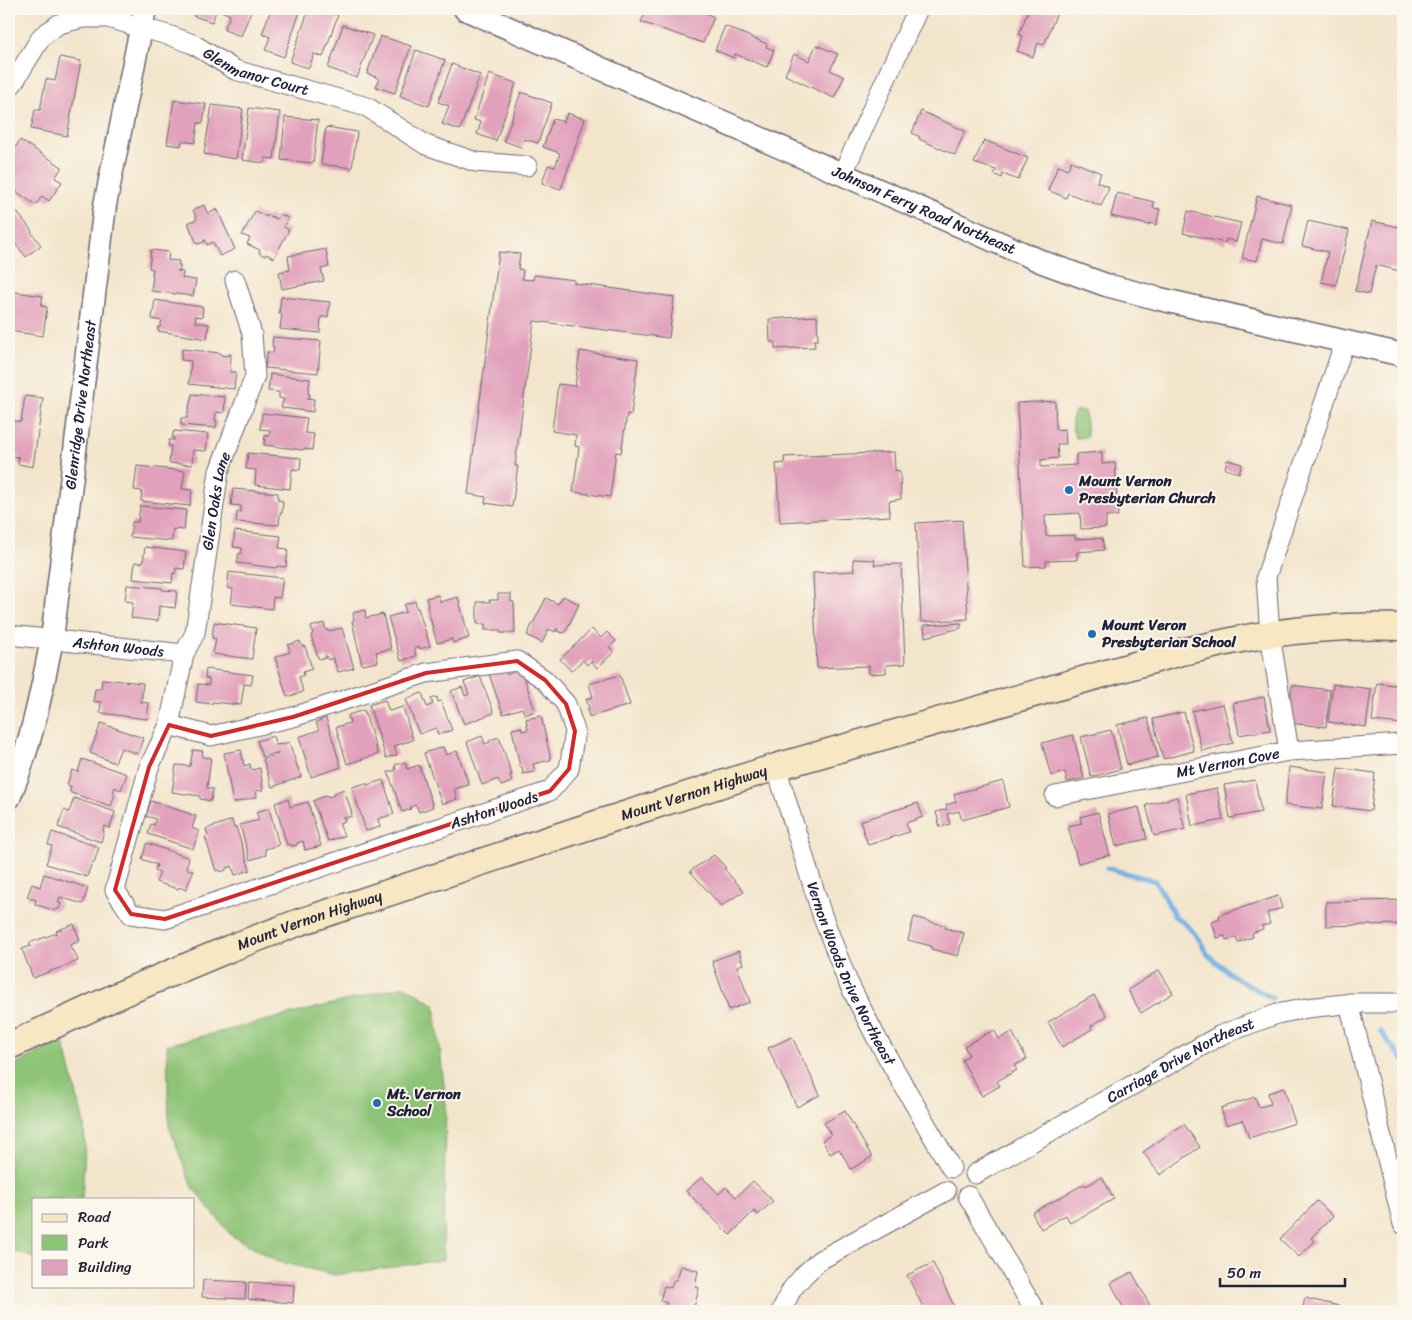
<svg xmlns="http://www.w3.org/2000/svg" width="1412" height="1320" font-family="Sriracha,sans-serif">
	<rect width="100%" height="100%" fill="#fbf7ec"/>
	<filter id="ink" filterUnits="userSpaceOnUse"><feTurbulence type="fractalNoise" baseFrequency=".02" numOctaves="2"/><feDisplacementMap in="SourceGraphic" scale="10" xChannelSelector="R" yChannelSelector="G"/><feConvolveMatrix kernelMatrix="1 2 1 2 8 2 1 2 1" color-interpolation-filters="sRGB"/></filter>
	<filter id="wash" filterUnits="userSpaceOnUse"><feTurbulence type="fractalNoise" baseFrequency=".0096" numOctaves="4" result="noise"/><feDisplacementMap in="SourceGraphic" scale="20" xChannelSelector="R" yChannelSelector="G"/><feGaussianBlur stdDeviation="1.12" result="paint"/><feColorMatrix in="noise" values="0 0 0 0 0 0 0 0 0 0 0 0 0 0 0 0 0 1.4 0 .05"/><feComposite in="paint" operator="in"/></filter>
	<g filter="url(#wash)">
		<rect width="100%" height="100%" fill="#f3e5cc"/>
		<path fill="#8ec477" stroke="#587359" d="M1075,411H1085L1087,437L1076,438C1071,429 1070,420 1075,411Z
			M405,986L435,1005L446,1104L443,1260L335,1275L276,1261L231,1235L192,1187L169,1126L167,1045Z
			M63,1040L84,1124L85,1146L82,1199H34V1258L9,1249V1068Z"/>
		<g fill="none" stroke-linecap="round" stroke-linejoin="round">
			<path stroke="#72b1e5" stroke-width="5" d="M1107,868L1155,881L1167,901L1174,916L1188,926L1199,939L1208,955L1234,977L1272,998
				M1380,1031L1403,1060"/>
		</g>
		<g id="blocks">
			<path fill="#e1a0bb" d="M195,9H217L212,22L193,16Z
				M222,9H252L241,36L224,30L230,15L221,11Z
				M271,9H301L284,57L265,50L270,37L262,34Z
				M309,9H319L338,15L323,57L314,54L309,68L290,62Z
				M647,9H697L714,17L703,43L641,22Z
				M1029,9L1058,10L1044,45L1038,43L1033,57L1017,51L1023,36L1019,34Z
				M343,25L373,35L357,78L328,68Z
				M725,26L767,44L766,47L774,50L767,67L735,54L734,58L715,50Z
				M380,36L411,46L395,93L376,87L379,78L367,74Z
				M816,45L838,54L830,70L844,77L834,98L785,75L794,54L809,61Z
				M416,50L445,60L429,106L400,96Z
				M60,57L81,61L67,136L31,129L35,110H40L46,79L55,81Z
				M452,64L480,75L460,130L442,124L449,106L438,102Z
				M489,74L516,83L496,141L477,134L481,122L474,120Z
				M521,92L552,103L538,143L524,139L521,147L504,141Z
				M174,100L206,104L203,123H198L195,143L182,141L181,146L167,144Z
				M212,105L243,109L236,159L204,154Z
				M249,108L280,112L274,159L265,158V163L242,160Z
				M921,111L965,131L955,155L919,139L920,137L912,133Z
				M567,113L585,119L561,189L542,183L548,165L555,167L560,153L543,147L553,119L564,122Z
				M285,117L318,120L313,163L281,160Z
				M326,127L357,132L352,168L321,164Z
				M20,140L62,167L55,178L62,182L49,201L42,196L36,205L9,187V183L10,181L9,179V157Z
				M984,140L1028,158L1018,180L1003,174L1002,178L994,174L996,170L974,163Z
				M1071,161L1101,173L1097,182L1109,187L1101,206L1068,193L1066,198L1048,190L1058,166L1068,169Z
				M1117,193L1154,202L1153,208L1160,209L1156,225L1150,223L1149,225L1111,216Z
				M1257,196L1292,205L1283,244L1262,239L1257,261L1242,258Z
				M9,202L32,231L31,232L41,245L26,257L12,240L9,242Z
				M204,205L208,214L217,209L235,249L220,256L213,242L207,245L205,240H204V242L199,244L198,243L197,244L188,223L197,219L193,210Z
				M255,211L267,217L268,215L277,219L280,214L288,218L284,227L289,230L274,258L266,254L265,256L259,253L260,250L247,244L250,238L242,235Z
				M1188,211L1241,223L1236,242L1226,239L1225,243L1183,233Z
				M1308,221L1349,230L1336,285L1321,282L1328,252L1302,246Z
				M1372,221L1403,228V258L1400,271L1376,265L1369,294L1355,291Z
				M326,249L329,267L321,269L324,281L282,289L279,272L290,270L288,256Z
				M151,250L169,252L168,260L179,261L178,265H180V270H178L177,271L183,272L182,278L196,280L193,296L151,291L153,275H152L153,269L149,268Z
				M499,252L520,254L518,269L523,270L522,279L533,280L534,275L574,280V283L674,297L669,338L534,321L515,466H518L512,507L485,503L486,497L468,494Z
				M9,291L43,296L41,306L47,307L43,336L9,331Z
				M281,297L330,302L328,317H321L320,333L280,329L282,314H279Z
				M155,300L203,307L202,317L196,316L195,322L209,324L207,339L158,331V327H160L162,321L152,319Z
				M817,316L818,340H814L815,347L775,349V342H770L769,319Z
				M273,337L321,341L318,373L265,368L267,352L273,353L274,347L272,346Z
				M182,349L221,353V355L229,356V354H231L230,372H236L234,389L189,384L191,361L181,360Z
				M580,351L638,359L631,415L627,414L621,453L616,452L610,497L573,492L579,447L575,446L576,435L552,431L558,384L575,386Z
				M270,374L310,379L308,394H310L309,398H307L314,399L313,412L283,408L281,407L284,399L279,398V392L268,391Z
				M192,394L225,397L224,413L216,412L215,420L217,421L216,428L181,425V418H187Z
				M25,396L43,398L33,467L18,464L19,457L9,456V420L21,422Z
				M1055,401L1056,430L1065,429L1066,444H1057L1058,458L1041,460V467L1076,465V454L1102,452V464L1115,463L1118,516H1106V528L1081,529L1080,513L1045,515L1046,536L1075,535V539L1102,538L1104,550L1077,552V560L1046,561V566L1025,567L1017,403Z
				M262,413L307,418L305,433L314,434L312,450L303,449V450L264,445L265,435L269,436L270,430L260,429Z
				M174,431L208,434L206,451L193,450L192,465L169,463L171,446H168L169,440H174V438H172Z
				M894,452L895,470L900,471L901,499L889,501L890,516L780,522L776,464L785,463L784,457Z
				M248,453L301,458L300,470L292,469L290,489L255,485L256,470L246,469Z
				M1227,460L1242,464L1239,473L1225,469Z
				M137,466L185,471L182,489L192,490L190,506L141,501L142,491L134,490Z
				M233,489L278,493V500L283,501L282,513H280L279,525L236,522L237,512H241V506L231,505Z
				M140,506L186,510L184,530L173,529L172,541L130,537L132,522H138Z
				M962,520L968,619L921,622L916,523Z
				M235,531L281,536L279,548L288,549L286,567L277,566L276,568L237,563L239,553L241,554L242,548L233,547Z
				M145,547L186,552L184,569L176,568L175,574L173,573L172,583L133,579L135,562L141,563L143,562Z
				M853,559L875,560L874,565L901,564L905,664L886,665V673L869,674V666L817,668L813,573L854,571Z
				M229,572L283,578L280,598L273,597L272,609L231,604L233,589L227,588Z
				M127,585L162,588V590L177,591L175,608L159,606L158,621L131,618L133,602L125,601Z
				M498,594H511V602H514L515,633H500V630H485V624H477V602H490L489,600H498Z
				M438,595L440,602L458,597L469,638L453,643L452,639L437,643L427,606L428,605L426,598Z
				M563,596L579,604L565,633L563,632V633L557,631L558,629H556L555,632L549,629L542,643L527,635L546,598L558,604Z
				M415,601L417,609L418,608L430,646L420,649V647L414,648L416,656L401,661L388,617L406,612L404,605Z
				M365,610L366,618L383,614L391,649L376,652L378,662L362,665L352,621L354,620L353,613Z
				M214,622L256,628L252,659L213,654L216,639L212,638Z
				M324,623L326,630H329V631L342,628L354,668L338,672L333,658L328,660L327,656H325L326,658L320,659L319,658H318L311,635L313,634L311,627Z
				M961,623V628L925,637L924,625Z
				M592,629L601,638L607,632L616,641L609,647L614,652L597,668L591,661L587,665L583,660L571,671L560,659Z
				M300,641L302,647L305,646L312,669L303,672L304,675L299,677L303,692L287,697L275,657L290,652L288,645Z
				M521,668L535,711L525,715L522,708L503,714L489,674L505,669L507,675Z
				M206,669L253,675L251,685L244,684L241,705L212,702V704L196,702L198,684L209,685V679L205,678Z
				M620,675L630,705L589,717L587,709L589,708L586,699L593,697L589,684Z
				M480,676L494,713L464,724L451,691L462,687L465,696L469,694L464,682Z
				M102,679L143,683L141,702L149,703L147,719L100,713L101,702L93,701L95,689H101Z
				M1377,683L1403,686V724L1372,721Z
				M1333,684L1371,689L1366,727L1328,722Z
				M1292,685L1330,690L1326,727L1288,723Z
				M422,693L427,707L433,704L431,699L437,697L438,702L441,701L452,730L438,735L436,728L419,734L406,699Z
				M1264,697L1270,730L1239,735L1233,703Z
				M385,700L389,711L403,707L413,740L394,746L397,755L386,758L369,705Z
				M1223,704L1233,743L1202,751L1192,711Z
				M364,710L378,754L347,764L336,727L350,723L348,715Z
				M1184,712L1194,751L1163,759L1153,719Z
				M541,716L551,760L533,764L535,772L523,774L522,767H520L512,729L521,727L522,731L528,730L526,719Z
				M326,718L341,767L311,777L299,737L319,730L316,722Z
				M1148,718L1158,757L1127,765L1117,725Z
				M101,723L143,738L138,754L121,748L115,763L90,753Z
				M1111,730L1121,769L1091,777L1081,737Z
				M1073,735L1084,778L1067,782L1065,772L1051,776L1042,743Z
				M273,736L276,745L280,744V745L289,742L301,777L272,787L263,759L278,754V752L262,757L257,741Z
				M482,736L485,744L490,742V740L499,737L512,775H510L512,782L501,786L498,779L482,785L467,742Z
				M443,747L446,755L457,751L469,785L454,789L457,799L442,804L424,753Z
				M193,750L203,751L202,757L211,758L207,788L213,789L211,801L200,799V796L172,792L176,765L190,766Z
				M241,750L244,766L250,764L251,770L260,768L263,790L256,791L257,797L233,803L224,753Z
				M82,759L127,774L121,790L115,787L113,793L115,794L111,806L71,793L70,791L71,786L67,785L72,770L78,772Z
				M405,762L407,769L419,765L433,807L419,812L416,805L410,807L411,809L402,812L388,772L396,770L395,765Z
				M1289,767L1327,772L1322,809L1285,805Z
				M1338,768L1375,773L1371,811L1333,806Z
				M383,780L394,814L378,819L380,827L366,831L352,787L366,783L367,785Z
				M1255,780L1261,812L1230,818L1224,785Z
				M1003,781L1009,807L962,820L959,811L947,814L950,824L940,827L936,812L947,809L946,805L956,802L954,794Z
				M1217,788L1223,820L1192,826L1186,794Z
				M344,789L352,813H351L352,816L345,818L343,816L345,821L339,823L344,836L328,841L313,801L327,795L328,797L334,795V793Z
				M1177,797L1185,829L1154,836L1146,805Z
				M74,798L115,812L110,828L105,826L103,831H104L101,842L58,827L64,810L69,812Z
				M288,799L290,807L308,802L321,846L305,850L303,841L297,843V845L292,846L291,844L287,845L275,803Z
				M151,801L196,816L192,828L199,831L193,849L148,834L151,824L154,825L156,819L146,816Z
				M918,803L923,817L906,823L909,832L868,845L860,821Z
				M1139,807L1147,839L1116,846L1108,814Z
				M269,808L279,845L265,849L266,855L250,860L240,825L259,820L256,812Z
				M1098,812L1110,855L1078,863L1068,826L1082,823L1080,817Z
				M232,820L234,828L236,827L250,870L235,875L232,866L226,868V870L221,872L220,870L216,871L205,837L208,836L206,829Z
				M52,832L99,847L94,863L92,862L87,877L46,864L52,846L48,845Z
				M147,843L189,858L186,868L193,871L186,890L179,887L178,889L156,882L160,873L155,870L157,865L142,859Z
				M714,855L726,868L724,869L744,891L721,906L690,871Z
				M44,874L88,888L83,904L60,897L58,903H61L59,909H56L55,911L35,904L36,900L27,897L32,884L40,887Z
				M1278,896L1282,908L1267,913L1270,924L1261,926L1263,929L1252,933L1253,937L1238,942L1236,937L1226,940L1225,936L1217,938L1212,922L1220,919L1219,915Z
				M1401,900L1402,924L1326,926V902Z
				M914,917L946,926L945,928L964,933L958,956L931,949V946L908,940Z
				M74,924L80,941L70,945L72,951H74L78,961L33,978L22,949L31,946L29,943L57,933L56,931Z
				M739,951L743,964L737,966L750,1002L729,1010L712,961Z
				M1159,970L1173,993L1141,1013L1128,990Z
				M1094,995L1107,1016L1091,1026L1092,1029L1062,1047L1048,1022Z
				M994,1030L999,1039L1012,1032L1027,1059L1014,1066L1017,1070L997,1081L1000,1086L982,1096L962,1060L969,1055L964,1046Z
				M792,1037L820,1095L797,1107L768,1048Z
				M1284,1088L1295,1123L1249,1138L1243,1120L1226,1125L1221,1108L1255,1097L1259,1107L1271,1104L1268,1093Z
				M845,1111L872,1157L851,1169L839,1149L830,1154L822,1140L831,1135L824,1123Z
				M1184,1124L1200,1147L1160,1175L1143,1152Z
				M702,1177L719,1194L726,1187L736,1197L753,1181L773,1201L758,1215L754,1211L730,1235L686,1191Z
				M1102,1177L1114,1199L1070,1223L1066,1215L1041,1229L1032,1213L1084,1184L1086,1186Z
				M1317,1201L1333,1216L1311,1238L1315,1241L1299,1257L1280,1239Z
				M933,1263L954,1306L942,1311H925L907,1275Z
				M681,1266L698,1271L695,1287L699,1288L693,1311H664L667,1303L660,1301L664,1286L671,1288L673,1281L677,1279Z
				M1132,1272L1153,1311H1125L1111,1283Z
				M203,1280L246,1282L245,1299L202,1297Z
				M249,1282L294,1285L293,1303L248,1299Z
				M1305,1298L1339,1306L1338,1311H1302Z"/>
		</g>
	</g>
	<g filter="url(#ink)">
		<use href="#blocks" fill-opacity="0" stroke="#6b666e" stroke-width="1"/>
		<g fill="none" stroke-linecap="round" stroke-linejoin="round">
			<g stroke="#6b666e" stroke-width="21">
				<g id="minor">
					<path id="s1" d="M9,87L13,83L42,36L59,24L82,18H108L171,36L193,44L235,70L367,107L426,145L476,162L527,166"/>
					<path d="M842,175L918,9"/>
					<path id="s2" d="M9,635L184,654"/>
					<path d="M517,661L545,680L566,704L575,731L569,769L550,791L165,919L131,914L115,890L149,767L169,725L211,736L293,717L426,673Z"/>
					<path id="s3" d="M169,725L184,654L195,633L219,471L255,376L252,334L235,280"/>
					<path d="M1289,751L1270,635L1266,577L1345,341"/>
					<path id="s4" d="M776,767L822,915L847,980L876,1037L951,1168"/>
					<path id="s5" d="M1055,796L1289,751L1403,744"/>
					<path d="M1349,1003L1403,1224"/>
					<path id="s6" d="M975,1174L1221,1035L1277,1014L1307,1008L1354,1003H1403"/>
					<path d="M968,1196L1035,1311"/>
					<path d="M781,1311L792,1289L804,1275L820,1260L946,1191"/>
				</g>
			</g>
			<g stroke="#6b666e" stroke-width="25">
				<g id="tertiary">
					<path id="s7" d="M465,9L1045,263L1106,285L1160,299L1403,355"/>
					<path id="s8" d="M9,798C31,745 41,695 52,639L105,205L145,9"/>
				</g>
			</g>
			<g stroke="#6b666e" stroke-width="29">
				<g id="secondary">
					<path id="s9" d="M9,1046L128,991L231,948L297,923L605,821L776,767L1181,652C1201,648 1221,643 1241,639C1294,629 1349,625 1403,627"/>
				</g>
			</g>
			<use href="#minor" stroke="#fff" stroke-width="19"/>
			<use href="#tertiary" stroke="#fff" stroke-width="22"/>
			<use href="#secondary" stroke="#f7e8c3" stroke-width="26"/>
		</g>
	</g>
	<path fill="none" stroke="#d62828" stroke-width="4" stroke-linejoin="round" d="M517,661L545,680L566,704L575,731L569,769L550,791L165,919L131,914L115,890L149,767L169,725L211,736L293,717L426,673Z"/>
	<g fill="#1f6fb2" stroke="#fbf7ec" stroke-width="2">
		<circle cx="1069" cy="490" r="5"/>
		<circle cx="1092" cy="634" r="5"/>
		<circle cx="377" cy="1103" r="5"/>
	</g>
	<g text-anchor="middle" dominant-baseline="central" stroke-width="4" stroke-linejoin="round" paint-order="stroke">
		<g font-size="15" fill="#22223b" stroke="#fbf7ec">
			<text stroke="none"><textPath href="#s1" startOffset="290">Glenmanor Court</textPath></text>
			<text stroke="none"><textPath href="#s7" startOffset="501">Johnson Ferry Road Northeast</textPath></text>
			<text stroke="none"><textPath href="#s8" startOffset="401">Glenridge Drive Northeast</textPath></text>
			<text stroke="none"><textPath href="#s3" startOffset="230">Glen Oaks Lane</textPath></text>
			<text stroke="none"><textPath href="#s2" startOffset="110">Ashton Woods</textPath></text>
			<text stroke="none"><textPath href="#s5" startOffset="176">Mt Vernon Cove</textPath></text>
			<text stroke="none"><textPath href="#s9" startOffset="731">Mount Vernon Highway</textPath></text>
			<text transform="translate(494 810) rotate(-18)">Ashton Woods</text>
			<text stroke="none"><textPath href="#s9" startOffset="326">Mount Vernon Highway</textPath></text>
			<text stroke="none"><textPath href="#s4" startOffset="220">Vernon Woods Drive Northeast</textPath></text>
			<text stroke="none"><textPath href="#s6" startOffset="235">Carriage Drive Northeast</textPath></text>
		</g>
		<g font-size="15" font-weight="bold" fill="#22223b" stroke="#fbf7ec" text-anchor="start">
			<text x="1079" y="481">Mount Vernon<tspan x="1079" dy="17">Presbyterian Church</tspan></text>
			<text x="1102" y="625">Mount Veron<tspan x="1102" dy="17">Presbyterian School</tspan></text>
			<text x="387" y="1094">Mt. Vernon<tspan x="387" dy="17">School</tspan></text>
		</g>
	</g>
	<rect width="1412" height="1320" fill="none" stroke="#fbf7ec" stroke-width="30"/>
	<rect x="32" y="1198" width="162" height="90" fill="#fbf7ec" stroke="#a4a2a5"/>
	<rect x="42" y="1214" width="25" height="8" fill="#f7e8c3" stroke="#a4a2a5"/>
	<text x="78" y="1222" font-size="15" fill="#22223b">Road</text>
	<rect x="42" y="1235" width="25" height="15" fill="#8ec477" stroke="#a4a2a5"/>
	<text x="78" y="1248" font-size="15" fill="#22223b">Park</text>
	<rect x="42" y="1260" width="25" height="15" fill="#e1a0bb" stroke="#a4a2a5"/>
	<text x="78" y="1272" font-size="15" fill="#22223b">Building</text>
	<path d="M1220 1278v8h125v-8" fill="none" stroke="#22223b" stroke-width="2.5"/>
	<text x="1227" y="1278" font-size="15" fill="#22223b" stroke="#fbf7ec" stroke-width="4" paint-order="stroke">50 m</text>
</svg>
